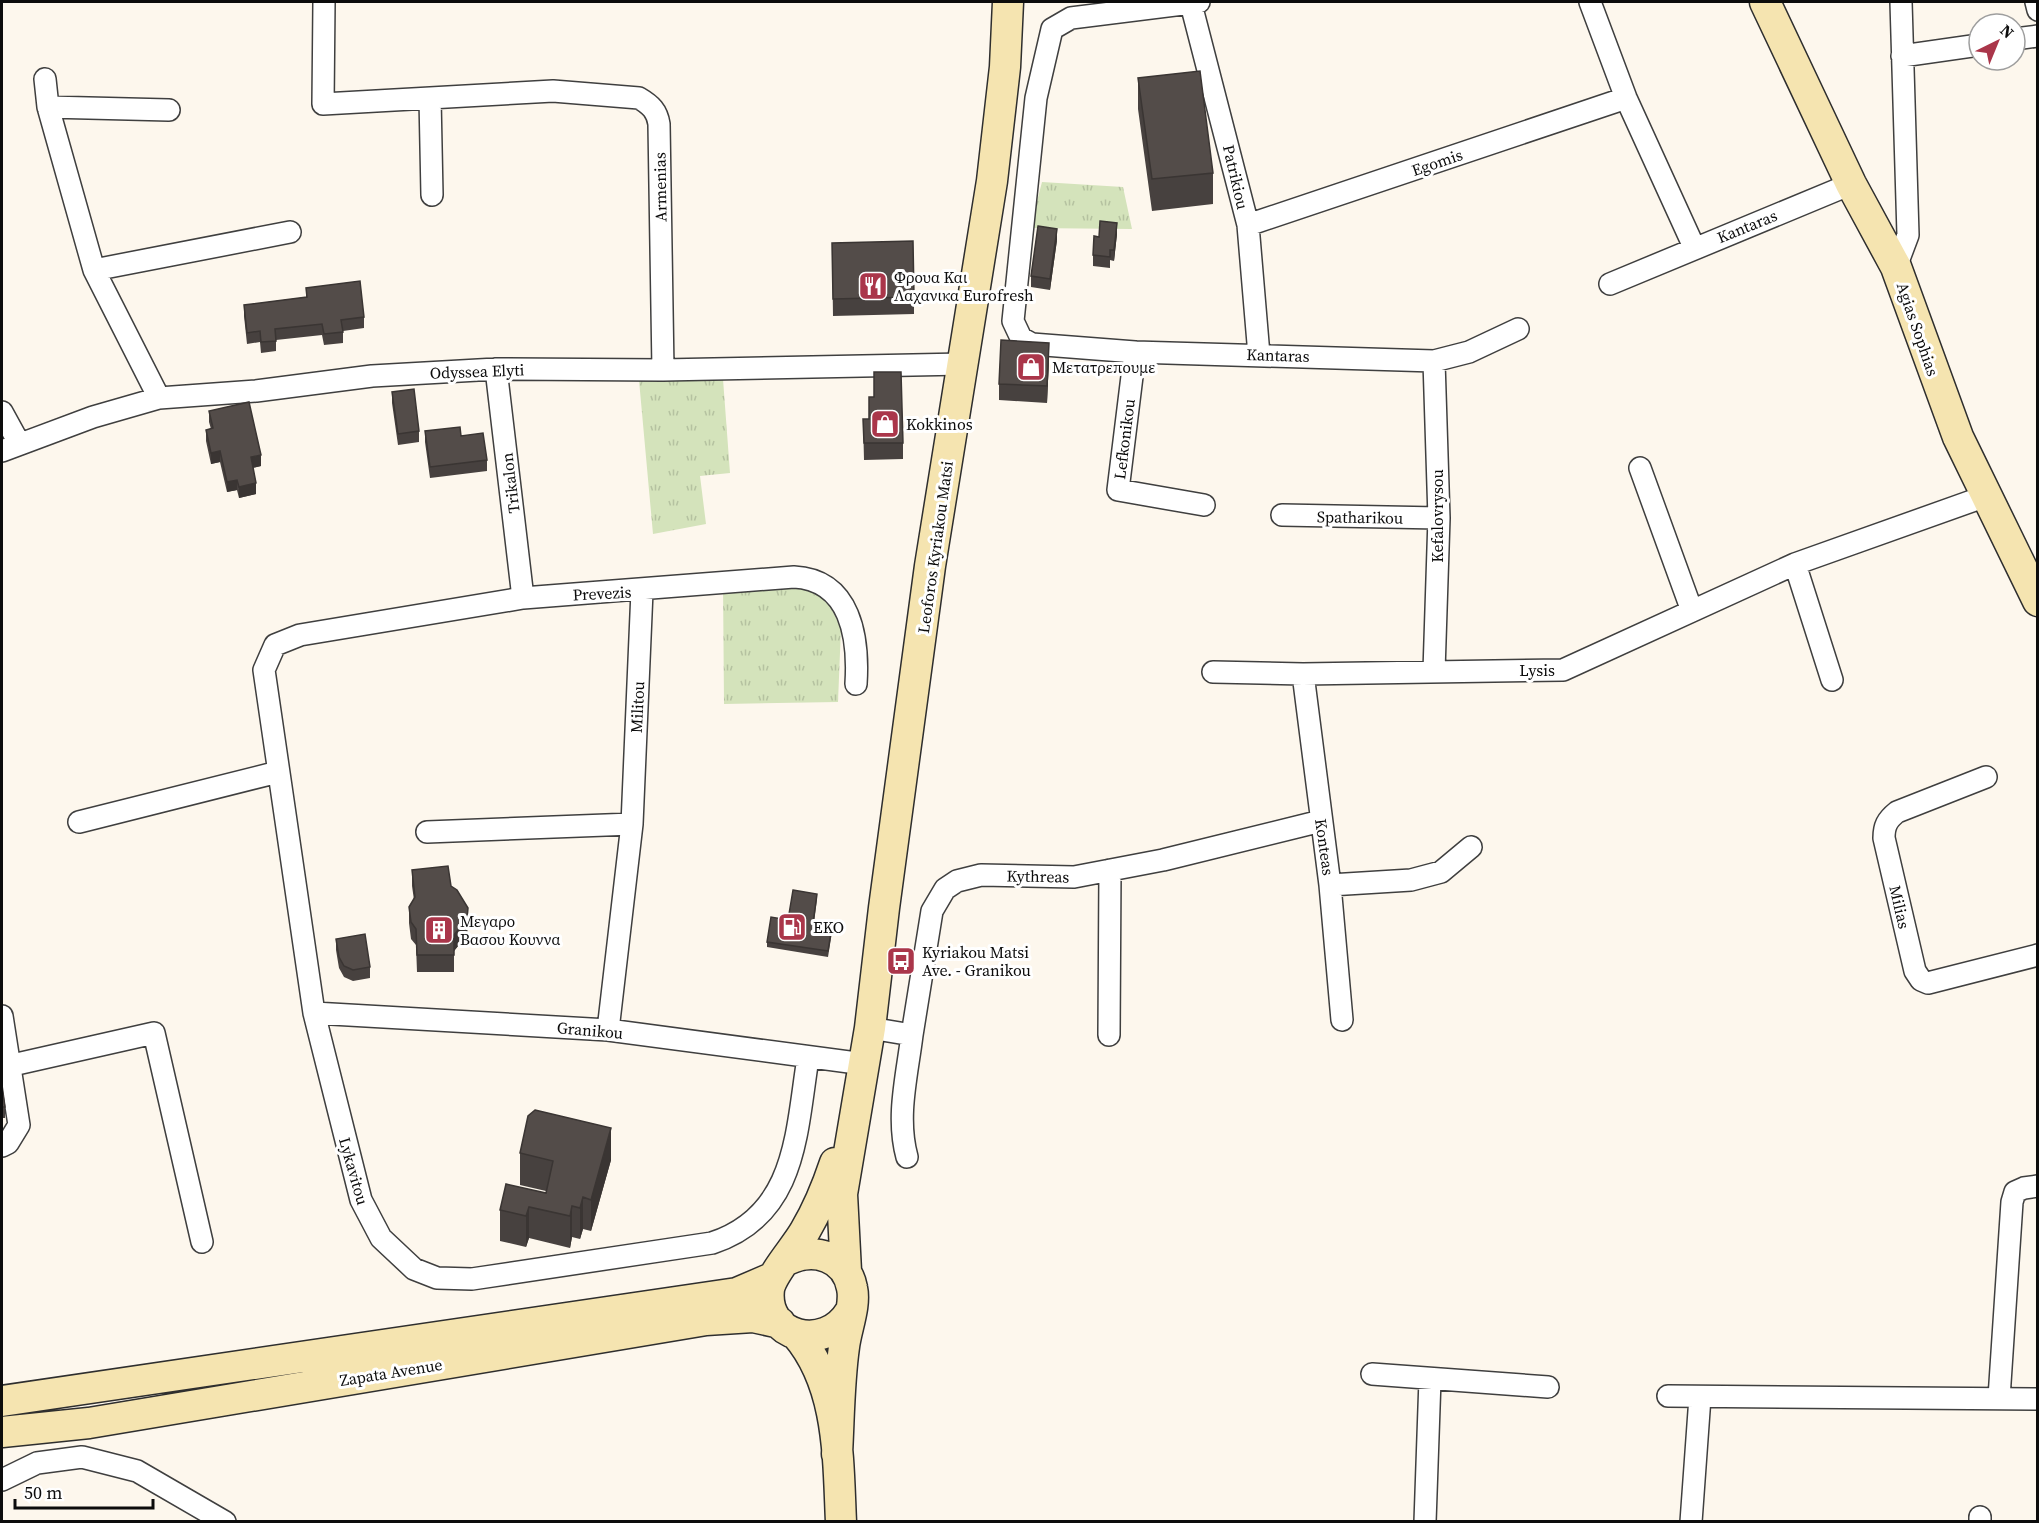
<svg xmlns="http://www.w3.org/2000/svg" width="2039" height="1523" font-family="'Source Serif 4',serif">
	<defs>
		<pattern id="park-tufts" width="24" height="20" patternUnits="userSpaceOnUse" patternTransform="scale(1.5)"><rect width="24" height="20" fill="#d4e3bb"/><path d="M3 7l-1-3M5 7V3M7 7l1-3M15 17l-1-3M17 17v-4M19 17l1-3" fill="none" stroke="#b5c2a0"/></pattern>
	</defs>
	<rect width="100%" height="100%" fill="#fdf7ed"/>
	<path fill="url(#park-tufts)" d="M1042,182L1123,187L1132,229L1030,228Z
		M723,379L730,473L700,476L706,524L653,534L639,380Z
		M723,583L813,586L829,604L841,628L838,702L724,704Z"/>
	<g fill="none" stroke-linecap="round" stroke-linejoin="round">
		<g stroke="#3f3f3f" stroke-width="24">
			<path id="street" d="M324,2L323,104L553,91L639,98C651,105 657,111 659,124L663,370
				M1199,2L1071,18L1052,29L1036,98L1013,321L1021,338L1032,344L1135,352L1434,361L1469,352L1518,329
				M1590,2L1626,98L1694,247
				M2036,2L2038,10
				M1191,4L1248,225L1259,355
				M2015,39L2038,36
				M1902,56L1979,45
				M45,79L48,107L94,270L159,398
				M430,98L432,195
				M48,107L169,110
				M1248,225L1626,98
				M1896,267L1908,235L1901,2
				M94,270L290,232
				M1610,284L1851,184
				M1135,352L1118,490L1204,505
				M1434,361L1439,518L1434,671
				M496,369L523,598
				M2,412L19,443
				M2,451L93,417L159,398L256,391L372,376L496,369L663,370L963,364
				M1640,468L1692,611
				M1282,515L1439,518
				M1795,564L1832,680
				M1213,672L1303,674L1563,670L1795,564L1986,496
				M1303,674L1330,885L1342,1020
				M1986,777L1897,812C1887,820 1884,826 1884,838L1915,971L1921,980L1928,983L2038,955
				M79,822L278,772
				M427,832L632,824
				M1330,885L1411,880L1441,872L1471,847
				M314,1013L608,1030L864,1064
				M2,1016L19,1125L8,1143L2,1146
				M870,1028L912,1035L932,911L945,889L957,881L981,875L1074,877L1163,860L1321,821
				M608,1030L632,824L642,591
				M1109,1035L1110,870
				M808,1058C796,1133 797,1215 712,1243L472,1279L437,1278L414,1269L381,1238L361,1200L314,1013L264,670L275,645L300,635L523,598L794,577C851,580 859,638 856,684
				M8,1066L154,1033L202,1242
				M907,1157C896,1117 907,1076 912,1035
				M1372,1374L1548,1387
				M1668,1396L2038,1399
				M1999,1398L2012,1202L2015,1192L2024,1188L2038,1186
				M2,1480L37,1463L82,1457L137,1471L225,1522
				M1425,1522L1430,1379
				M1691,1522L1700,1397
				M1980,1522V1517"/>
		</g>
		<g stroke="#2e2e2e" stroke-width="33">
			<path id="secondary" d="M1765,2L1851,184L1896,267L1958,437L2038,601
				M835,1163C827,1187 818,1209 805,1231C796,1247 772,1273 769,1289C763,1338 825,1353 850,1312
				M787,1260C814,1247 846,1256 852,1288C856,1306 846,1329 844,1347C839,1382 839,1418 837,1454
				M846,1271L842,1194L870,1028L884,908L930,566L992,181L1005,67L1008,2
				M796,1334C840,1385 838,1458 841,1522
				M2,1401L737,1293L772,1278
				M2,1432L89,1423L706,1320L753,1317L780,1323"/>
		</g>
		<use href="#street" stroke="#fff" stroke-width="21"/>
		<use href="#secondary" stroke="#f5e4b0" stroke-width="30"/>
	</g>
	<path fill="#47413f" d="M1138,78L1213,173V204L1152,211L1138,109Z
		M1117,234L1114,261L1110,260V268L1093,266V255L1099,237Z
		M1057,240L1050,290L1031,287V276Z
		M832,243L914,297V314L833,316Z
		M306,288L364,317V328L343,331V343L324,345L322,335L276,340V351L261,353L260,342L247,344L244,316V305L306,297Z
		M1049,359L1047,403L999,400V384Z
		M392,392L419,431V442L398,445L392,403Z
		M209,411L261,466L253,468L256,494L239,498L237,490L227,492L220,462L211,464L206,441V430L211,429L209,422Z
		M863,419L903,443V459L864,460Z
		M425,431L461,436L487,460V471L430,478L425,442Z
		M412,870L451,886L468,924L467,935L454,951V972H417L416,945L411,939L409,923V907L414,900L412,886Z
		M817,899L814,923L832,932L828,957L767,947V942L788,920Z
		M336,939L370,967V978L353,981L344,977L339,968L336,950Z
		M2,1085L5,1107V1118H2Z
		M520,1153L611,1160L591,1231L583,1229L580,1239L572,1237L570,1248L529,1238L526,1247L500,1241V1210L546,1193V1191L520,1185Z"/>
	<path fill="#3a3533" d="M1117,223V234L1114,261V250Z
		M1057,229V240L1050,290V279Z
		M1049,343V359L1047,403V386Z
		M220,451V462L211,464V453Z
		M261,455V466L251,468V457Z
		M237,480V490L227,492V482Z
		M256,483V494L239,498V487Z
		M468,908L467,935L454,951V935Z
		M611,1128V1160L591,1231V1200Z
		M583,1197V1229L580,1239V1208Z
		M572,1206V1237L570,1248V1216Z
		M529,1207V1238L526,1247V1216Z"/>
	<path fill="#534c49" stroke="#3a3533" stroke-width="1.5" d="M1200,71L1213,173L1152,179L1138,78Z
		M1100,221L1117,223L1114,250H1110V257L1093,255L1094,236L1099,237Z
		M1038,226L1057,229L1050,279L1031,276Z
		M913,241L914,297L833,299L832,243Z
		M360,281L364,317L341,320L343,332L324,334L322,324L275,329L276,341L261,342L260,331L247,333L244,305L307,297L306,288Z
		M1001,340L1049,343L1047,386L999,384Z
		M874,372H901L903,443H864L863,419H869V397H874Z
		M414,389L419,431L398,434L392,392Z
		M249,402L261,455L251,457L256,483L239,487L237,480L227,482L220,451L211,453L206,430L213,428L209,411Z
		M460,427L461,436L483,433L487,460L430,467L425,431Z
		M448,866L451,886L457,890L468,908L467,919L454,935V955H417L416,929L411,922L409,907L415,897L412,870Z
		M793,890L817,894L813,923L832,926L828,951L767,942L771,917L788,920Z
		M365,934L370,967L353,970L344,966L339,957L336,939Z
		M2,1085L5,1107H2Z
		M535,1110L611,1128L591,1200L583,1197L580,1208L572,1206L570,1216L529,1207L526,1216L500,1210L506,1184L546,1193L553,1161L520,1153L528,1116Z"/>
	<defs>
		<g id="restaurant-square" transform="scale(1.5)"><rect x="-9" y="-9" width="18" height="18" rx="4" fill="#aa364a" stroke="#fff"/><path d="M-5-6h1v4h1v-4h1v4h1v-4h1v5L-1.5 .5V6h-2V.5L-5-1ZM5-6V6H3V1.5H1.5Q1.5-4 5-6Z" fill="#fff"/></g>
		<g id="shop-square" transform="scale(1.5)"><rect x="-9" y="-9" width="18" height="18" rx="4" fill="#aa364a" stroke="#fff"/><path d="M-5-2.5h2.3a2.7 3.5 0 0 1 5.4 0H5L5.5 6h-11ZM-1.5-2.5h3a1.5 2.3 0 0 0-3 0Z" fill="#fff"/></g>
		<g id="fuel-square" transform="scale(1.5)"><rect x="-9" y="-9" width="18" height="18" rx="4" fill="#aa364a" stroke="#fff"/><path d="M-5.5-6h7V0h2V4h1.3V-2.5L3-4.5l.8-.8L6-3V5H2.5V1h-1V6h-7ZM-4.2-4.7v3.2H.2V-4.7Z" fill="#fff"/></g>
		<g id="building-square" transform="scale(1.5)"><rect x="-9" y="-9" width="18" height="18" rx="4" fill="#aa364a" stroke="#fff"/><path d="M-4-6H4V6H1V3H-1V6H-4ZM-2.5-4.3h1.7v1.8h-1.7ZM.8-4.3h1.7v1.8H.8ZM-2.5-1h1.7V.8h-1.7ZM.8-1h1.7V.8H.8Z" fill="#fff"/></g>
		<g id="bus-square" transform="scale(1.5)"><rect x="-9" y="-9" width="18" height="18" rx="4" fill="#aa364a" stroke="#fff"/><path d="M-5-6H5V4H4V6H2V4H-2V6H-4V4H-5ZM-3.5-4V0h7V-4ZM-3.5 1.2v1.5H-2V1.2ZM2 1.2v1.5H3.5V1.2Z" fill="#fff"/></g>
	</defs>
	<g fill-rule="evenodd">
		<use href="#restaurant-square" x="873" y="286"/>
		<use href="#shop-square" x="1031" y="367"/>
		<use href="#shop-square" x="885" y="424"/>
		<use href="#fuel-square" x="792" y="927"/>
		<use href="#building-square" x="439" y="930"/>
		<use href="#bus-square" x="901" y="961"/>
	</g>
	<g text-anchor="middle" dominant-baseline="central" stroke-width="6" stroke-linejoin="round" paint-order="stroke">
		<g font-size="16" fill="#0c0c0c" stroke="#fff">
			<text transform="translate(1437 162) rotate(-19)">Egomis</text>
			<text transform="translate(1236 177) rotate(77)">Patrikiou</text>
			<text transform="translate(660 187) rotate(-91)">Armenias</text>
			<text transform="translate(1747 226) rotate(-22)">Kantaras</text>
			<text transform="translate(1918 329) rotate(71)">Agias Sophias</text>
			<text transform="translate(1278 355) rotate(2)">Kantaras</text>
			<text transform="translate(477 371) rotate(-2)">Odyssea Elyti</text>
			<text transform="translate(1124 439) rotate(-83)">Lefkonikou</text>
			<text transform="translate(510 483) rotate(-97)">Trikalon</text>
			<text transform="translate(1437 516) rotate(-90)">Kefalovrysou</text>
			<text transform="translate(1360 517) rotate(1)">Spatharikou</text>
			<text transform="translate(935 547) rotate(-82)">Leoforos Kyriakou Matsi</text>
			<text transform="translate(602 593) rotate(-3)">Prevezis</text>
			<text x="1537" y="670">Lysis</text>
			<text transform="translate(637 707) rotate(-87)">Militou</text>
			<text transform="translate(1325 847) rotate(82)">Konteas</text>
			<text transform="translate(1038 876) rotate(1)">Kythreas</text>
			<text transform="translate(1900 907) rotate(77)">Milias</text>
			<text transform="translate(590 1030) rotate(5)">Granikou</text>
			<text transform="translate(354 1171) rotate(74)">Lykavitou</text>
			<text transform="translate(391 1372) rotate(-9)">Zapata Avenue</text>
		</g>
		<g font-size="16" fill="#0c0c0c" stroke="#fff" text-anchor="start">
			<text x="894" y="277">Φρουα Και<tspan x="894" dy="18">Λαχανικα Eurofresh</tspan></text>
			<text x="1052" y="367">Μετατρεπουμε</text>
			<text x="906" y="424">Kokkinos</text>
			<text x="460" y="921">Μεγαρο<tspan x="460" dy="18">Βασου Κουννα</tspan></text>
			<text x="813" y="927">EKO</text>
			<text x="922" y="952">Kyriakou Matsi<tspan x="922" dy="18">Ave. - Granikou</tspan></text>
		</g>
	</g>
	<rect width="2039" height="1523" fill="none" stroke="#0c0c0c" stroke-width="6"/>
	<g transform="translate(1997 42) rotate(43)"><circle r="28" fill="#ffffff" stroke="#9e9e9e" stroke-width="1.5"/>
	<path d="M0-4.5L10 22L0 15L-10 22Z" fill="#aa364a"/>
	<text y="-9" font-size="16" font-weight="bold" text-anchor="middle" fill="#0c0c0c">N</text>
	</g>
	<path d="M15 1499v9h138v-9" fill="none" stroke="#0c0c0c" stroke-width="3"/>
	<text x="24" y="1499" font-size="18" fill="#0c0c0c" stroke="#ffffff" stroke-width="4.5" paint-order="stroke">50 m</text>
</svg>
